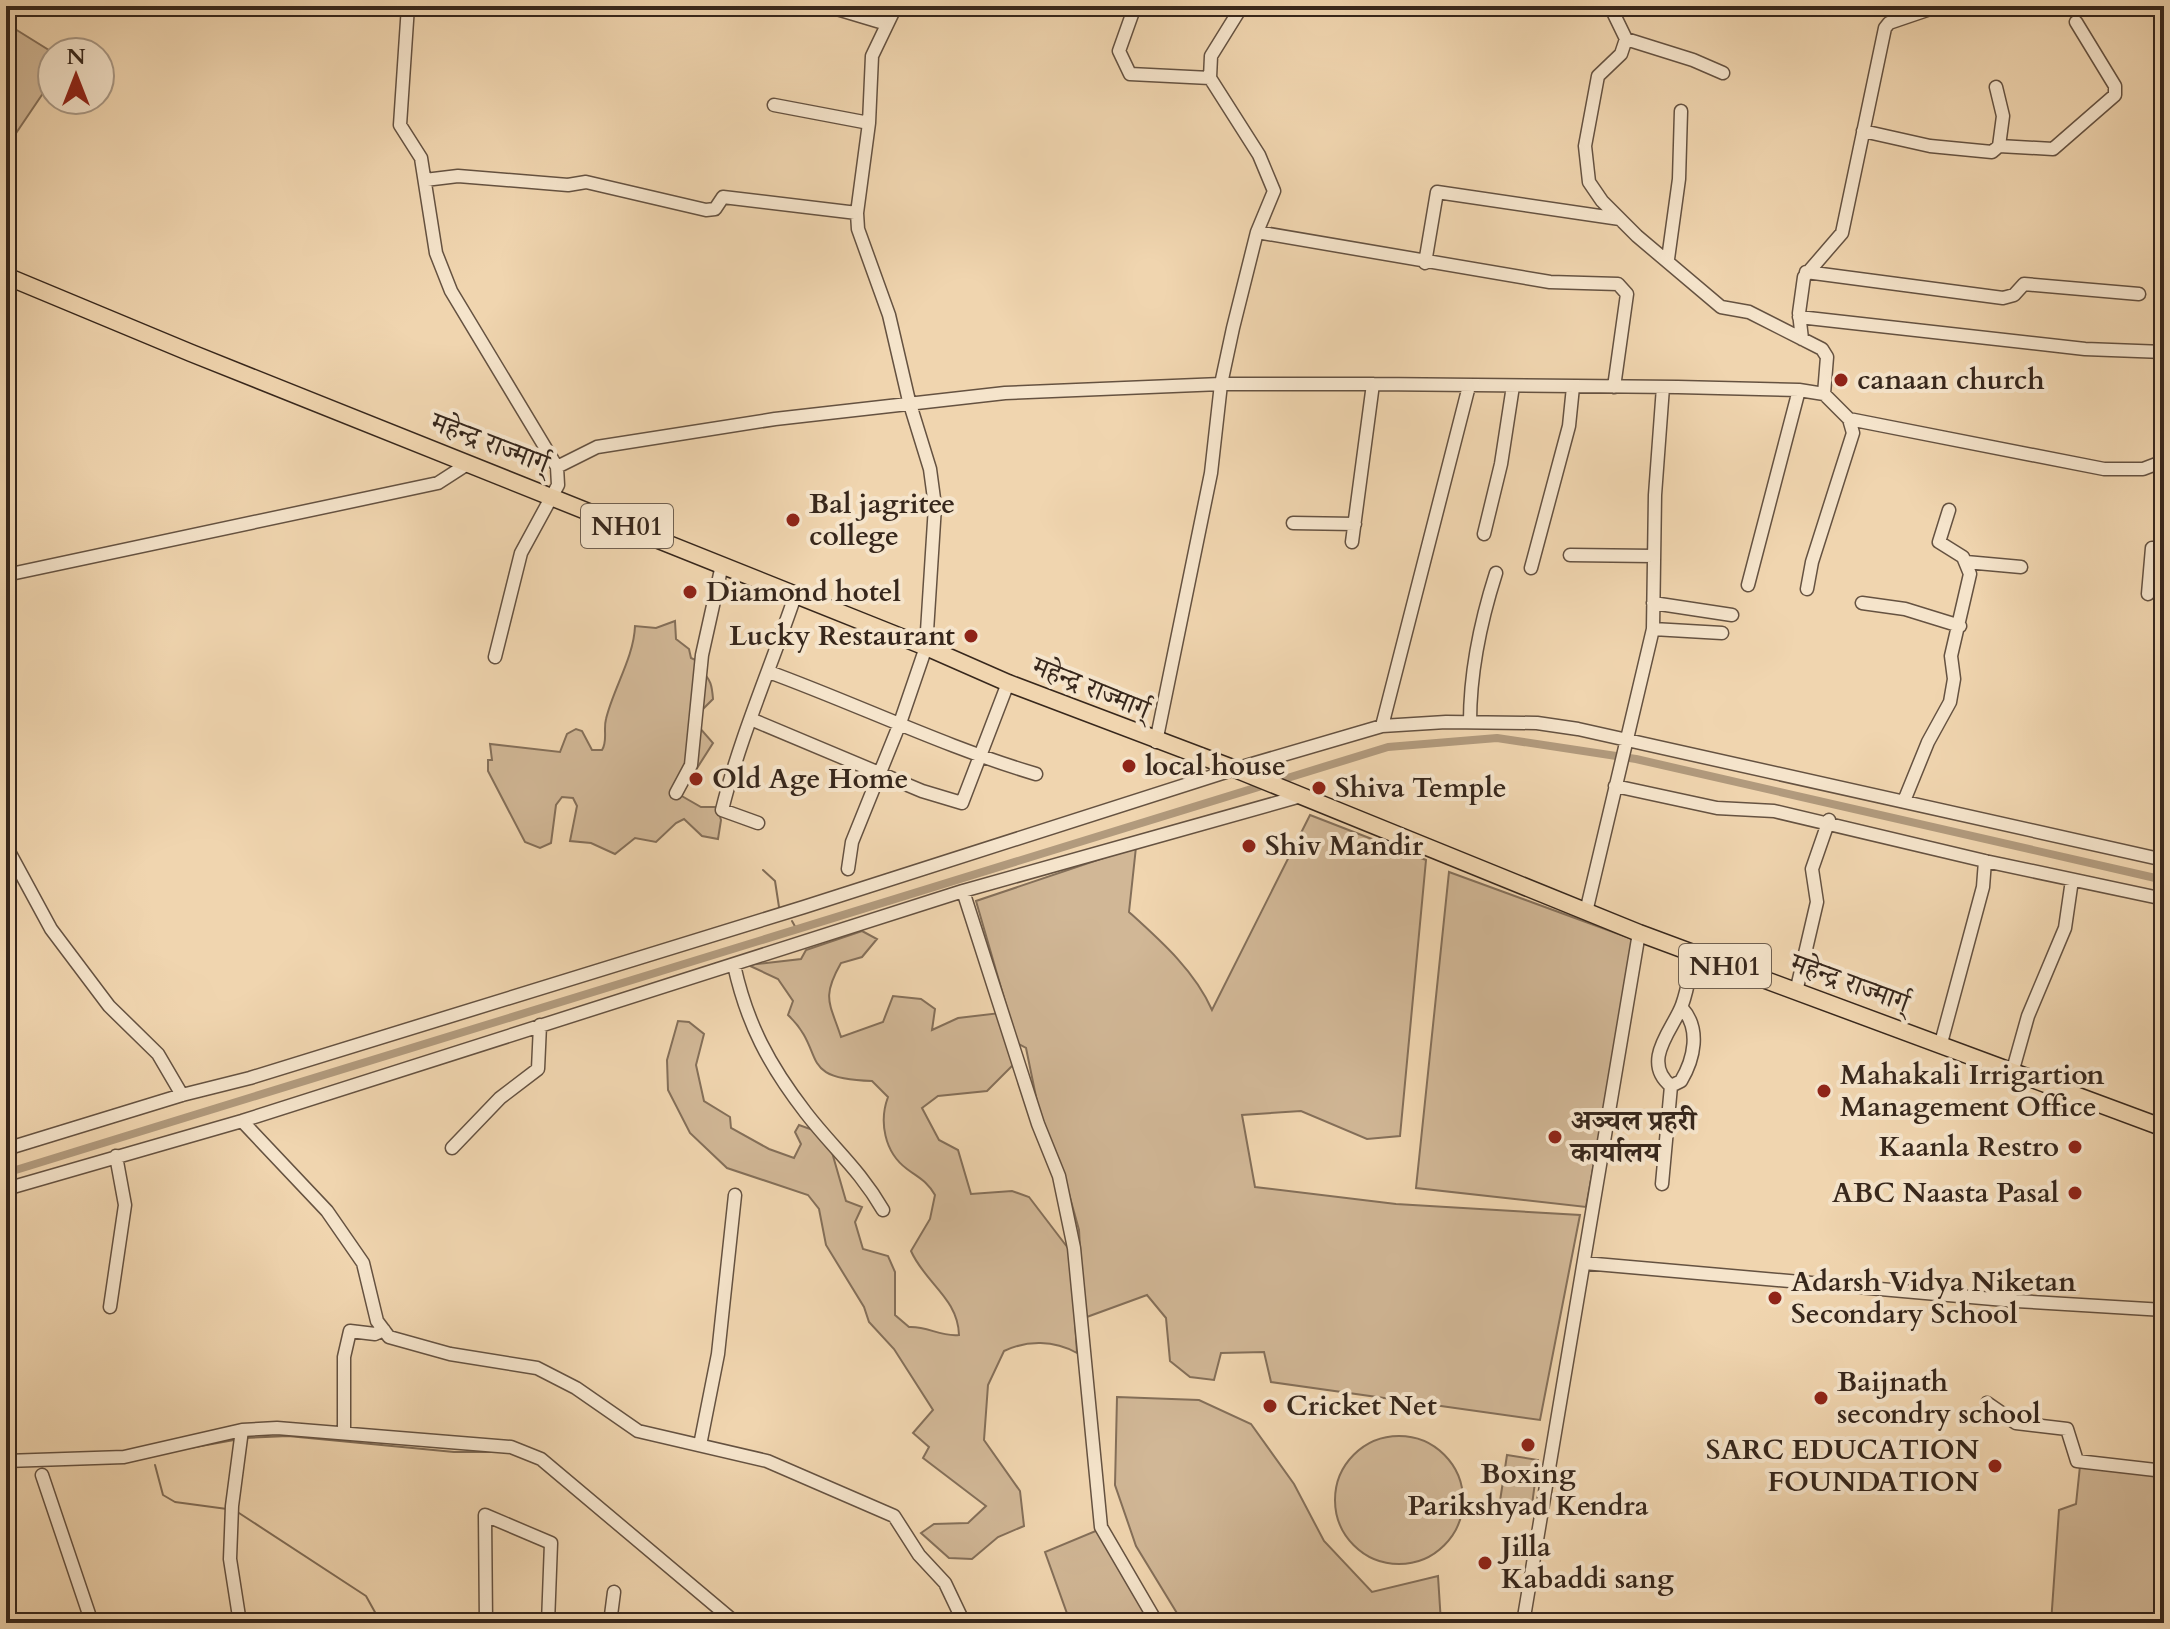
<svg xmlns="http://www.w3.org/2000/svg" width="2170" height="1629" font-family="Cardo,'Noto Serif Devanagari',serif">
	<rect width="100%" height="100%" fill="#f0d5af"/>
	<filter id="stains"><feTurbulence type="fractalNoise" baseFrequency=".0025" numOctaves="4"/><feColorMatrix values="0 0 0 0 .2 0 0 0 0 .09 0 0 0 0 .02 0 0 0 .5 -.17"/></filter>
	<radialGradient id="worn" r=".72"><stop offset=".6" stop-color="#630" stop-opacity="0"/><stop offset="1" stop-color="#630" stop-opacity=".3"/></radialGradient>
	<path fill="#d1b796" stroke="#846f59" stroke-width="2" d="M7,24L52,52V80L6,148Z
		M675,621L676,639L689,649L691,658L702,663L701,671C711,679 712,686 713,699L700,712L698,726L713,743L680,795L701,807H717L721,820L718,839L702,836L684,819L676,823L656,842L635,838L615,854L591,843L570,841L577,806L573,798L562,797L556,805L551,843L540,848L525,842L488,771V760H492L490,744L560,752L567,734L576,729L582,731L592,750H602C608,741 603,730 606,719C613,689 634,657 635,626L656,628Z
		M1310,815L1426,860L1400,1136L1367,1139L1301,1111L1242,1115L1255,1187L1396,1204L1580,1215L1540,1420L1271,1382L1264,1352L1221,1353L1214,1380L1190,1377L1170,1361L1166,1318L1147,1295L1084,1318L1079,1230L1064,1176L1041,1121L1026,1048L1017,1043L976,901L1136,847L1129,912C1161,941 1195,971 1212,1010Z
		M1449,872L1635,940L1586,1207L1416,1188Z
		M862,931L877,939L862,957L841,963C821,998 830,1003 841,1037L883,1022L893,996L921,999L935,1009L932,1030L958,1018L1000,1013L1014,1064L987,1091L938,1096L922,1108L939,1140L958,1150L971,1194L1012,1191L1029,1197L1071,1252L1077,1353C1054,1340 1027,1340 1004,1351L988,1385L984,1440L1020,1491L1024,1526L998,1537L972,1559L949,1558L921,1533L934,1524L968,1523L986,1506L923,1458L929,1447L913,1433L933,1410L894,1349L869,1322L864,1307L826,1245L819,1209L808,1195L727,1168L690,1133L668,1090L667,1060L678,1021L689,1022L704,1034L696,1065L704,1101L730,1117L731,1128L769,1149L794,1158L801,1144L795,1132L799,1125L827,1135L846,1201L862,1207L855,1222L863,1249L888,1256L895,1272V1315L909,1327C928,1326 940,1337 959,1335C958,1298 925,1283 911,1251L930,1219L935,1195C927,1181 919,1178 907,1169C884,1152 879,1121 888,1097L872,1081C795,1079 828,1053 788,1015L793,1001L778,979L748,965L801,959L806,950Z
		M1117,1397L1199,1400L1251,1424L1294,1484L1324,1541L1372,1592L1438,1576L1441,1623H1183L1136,1546L1115,1485Z
		M1335 1500a64 64 0 1 1 128 0a64 64 0 1 1-128 0Z
		M1507,1455L1538,1460L1532,1505L1500,1501Z
		M2080,1466L2164,1473V1623H2051L2059,1510L2076,1504Z
		M1098,1530L1152,1623H1072L1069,1619L1045,1552Z"/>
	<g fill="none" stroke-linecap="round" stroke-linejoin="round">
		<path stroke="#806c56" stroke-width="2" d="M763,870L775,881L779,907
			M792,921L797,930
			M245,1438L288,1436L454,1452H497
			M190,1448L234,1440
			M55,1465L89,1464
			M155,1465L163,1495L175,1502L227,1509
			M239,1513L366,1596L381,1623
			M687,1589L726,1623"/>
		<path stroke="#b19a7d" stroke-width="8" d="M6,1173L1388,747L1497,738L1636,759L2164,880"/>
		<g stroke="#655241" stroke-width="15">
			<path id="minor" d="M408,6L400,125L421,158L436,253L451,291L557,467L558,485L521,553L495,657
				M827,6L887,24
				M1135,6L1119,51L1130,74L1210,78
				M1610,6L1626,39L1621,54L1598,76L1585,146L1589,182L1602,201L1637,236L1721,307L1749,312L1822,349L1827,357L1824,394L1849,419L2104,469H2143L2164,461
				M6,14L14,6
				M1626,39L1693,60L1723,73
				M774,105L869,123
				M1863,131L1930,146L1992,152L1999,146L2003,116L1996,87
				M1999,146L2053,149L2115,95V86L2076,22
				M425,180L458,176L568,185L586,182L706,210L715,209L723,197L857,213
				M1257,232L1550,282L1618,284L1627,294L1614,387
				M1668,259L1679,179L1681,111
				M1425,263L1437,192L1620,219
				M1806,272L2003,298L2014,295L2024,284L2139,294
				M1799,317L2085,349L2164,352
				M1802,339L1799,313L1804,277L1842,233L1885,28L1889,23L1939,6
				M557,467L597,447L775,419L1005,393L1221,384H1373L1678,387L1799,390L1824,394
				M1293,523L1355,524
				M1484,534L1501,464L1513,386
				M1352,542L1373,384
				M1570,555L1654,556
				M1966,562L2021,567
				M1531,568L1569,426L1573,387
				M6,575L438,483L469,463
				M1748,585L1799,390
				M1807,589L1812,562L1853,433L1849,419
				M2148,594L2152,548L2164,549
				M1653,603L1732,615
				M1862,603L1905,609L1960,626
				M1653,629L1722,633
				M769,672C859,705 945,747 1036,774
				M753,720L922,791L962,803L1008,683
				M1470,722C1470,673 1481,620 1496,573
				M1382,726L1469,386
				M1156,742L1211,473L1221,384L1233,328L1257,232L1274,191L1259,155L1210,78L1211,56L1242,6
				M1615,786L1717,808L1774,811L1985,861L2164,899
				M676,793L691,765L702,655L722,565
				M1904,801L1928,742L1950,702L1954,679L1951,656L1970,574L1963,557L1939,542L1949,510
				M758,823L722,810C740,737 771,667 795,596
				M6,846L51,929L109,1006L158,1054L182,1095
				M848,869L852,842L900,723L926,647L935,506L930,469L909,401L889,315L858,229L857,213L869,123L872,56L896,6
				M963,891L1038,1124L1059,1176L1074,1248L1101,1527L1157,1623
				M1586,912L1653,629L1655,495L1663,387
				M734,965C747,1024 769,1065 806,1113C833,1148 860,1170 883,1210
				M1796,992L1817,902L1812,869L1829,820
				M1941,1043L1983,887L1985,861
				M2012,1073L2028,1016L2065,928L2072,880
				M1671,1086L1681,1081C1694,1059 1701,1029 1682,1008
				M242,1121L327,1211L363,1263L377,1321L389,1337L450,1354L537,1368L576,1388L638,1431L767,1461L894,1516L919,1555L945,1583L964,1623
				M452,1148L500,1098L538,1069L540,1025
				M6,1149L182,1095L250,1078L804,907L1235,769L1382,726L1446,722L1537,723L1578,729L2164,860
				M1662,1184L1671,1086C1640,1061 1674,1028 1682,1005C1688,989 1690,971 1694,954
				M6,1189L242,1121L963,891L1301,796
				M1584,1263L2016,1301L2164,1310
				M110,1307L125,1205L116,1156
				M1987,1403L2016,1423L2067,1429L2077,1461L2164,1471
				M344,1433V1357L350,1331L375,1334L384,1330
				M700,1445L718,1354L735,1195
				M6,1461L124,1457L242,1430L277,1428L511,1447L541,1459L736,1623
				M42,1475L92,1623
				M240,1623L230,1559L232,1506L242,1430
				M486,1623L485,1515L551,1543L548,1623
				M610,1623L614,1592
				M1523,1623L1639,933"/>
		</g>
		<g stroke="#37271c" stroke-width="19">
			<path id="highway" d="M6,276L191,353L926,647L1008,683L1235,769L1639,933L2164,1128"/>
		</g>
		<use href="#minor" stroke="#f5e4cb" stroke-width="12"/>
		<use href="#highway" stroke="#f0d5af" stroke-width="16"/>
	</g>
	<g fill="#8f2418" stroke="#f5e4cb" stroke-width="3">
		<circle cx="1841" cy="380" r="8"/>
		<circle cx="793" cy="520" r="8"/>
		<circle cx="690" cy="592" r="8"/>
		<circle cx="971" cy="636" r="8"/>
		<circle cx="1129" cy="766" r="8"/>
		<circle cx="696" cy="779" r="8"/>
		<circle cx="1319" cy="788" r="8"/>
		<circle cx="1249" cy="846" r="8"/>
		<circle cx="1824" cy="1091" r="8"/>
		<circle cx="1555" cy="1137" r="8"/>
		<circle cx="2075" cy="1147" r="8"/>
		<circle cx="2075" cy="1193" r="8"/>
		<circle cx="1775" cy="1298" r="8"/>
		<circle cx="1821" cy="1398" r="8"/>
		<circle cx="1270" cy="1406" r="8"/>
		<circle cx="1528" cy="1445" r="8"/>
		<circle cx="1995" cy="1466" r="8"/>
		<circle cx="1485" cy="1563" r="8"/>
	</g>
	<g text-anchor="middle" dominant-baseline="central" stroke-width="8" stroke-linejoin="round" paint-order="stroke">
		<g fill="#f5e4cb" stroke="#706050" stroke-width="2">
			<rect x="581" y="504" width="92" height="44" rx="6"/>
			<rect x="1679" y="944" width="92" height="44" rx="6"/>
		</g>
		<g font-size="26" font-weight="bold" fill="#37271c">
			<text x="627" y="526">NH01</text>
			<text x="1725" y="966">NH01</text>
		</g>
		<g font-size="28" font-weight="bold" fill="#37271c" stroke="#f5e4cb" text-anchor="start">
			<text x="1857" y="380">canaan church</text>
			<text x="809" y="504">Bal jagritee<tspan x="809" dy="32">college</tspan></text>
			<text x="706" y="592">Diamond hotel</text>
			<text x="955" y="636" text-anchor="end">Lucky Restaurant</text>
			<text x="1145" y="766">local house</text>
			<text x="712" y="779">Old Age Home</text>
			<text x="1335" y="788">Shiva Temple</text>
			<text x="1265" y="846">Shiv Mandir</text>
			<text x="1840" y="1075">Mahakali Irrigartion<tspan x="1840" dy="32">Management Office</tspan></text>
			<text x="1571" y="1121">अञ्चल प्रहरी<tspan x="1571" dy="32">कार्यालय</tspan></text>
			<text x="2059" y="1147" text-anchor="end">Kaanla Restro</text>
			<text x="2059" y="1193" text-anchor="end">ABC Naasta Pasal</text>
			<text x="1791" y="1282">Adarsh Vidya Niketan<tspan x="1791" dy="32">Secondary School</tspan></text>
			<text x="1837" y="1382">Baijnath<tspan x="1837" dy="32">secondry school</tspan></text>
			<text x="1286" y="1406">Cricket Net</text>
			<text x="1979" y="1450" text-anchor="end">SARC EDUCATION<tspan x="1979" dy="32">FOUNDATION</tspan></text>
			<text x="1528" y="1474" text-anchor="middle">Boxing<tspan x="1528" dy="32">Parikshyad Kendra</tspan></text>
			<text x="1501" y="1547">Jilla<tspan x="1501" dy="32">Kabaddi sang</tspan></text>
		</g>
		<g font-size="28" fill="#37271c" stroke="#f5e4cb">
			<text transform="translate(490 443) rotate(21)">महेन्द्र राज्मार्ग्</text>
			<text transform="translate(1091 688) rotate(22)">महेन्द्र राज्मार्ग्</text>
			<text transform="translate(1850 983) rotate(20)">महेन्द्र राज्मार्ग्</text>
		</g>
	</g>
	<rect width="2170" height="1629" fill="none" stroke="#f0d5af" stroke-width="32"/>
	<rect x="8" y="8" width="2154" height="1613" fill="none" stroke="#37271c" stroke-width="4"/>
	<rect x="16" y="16" width="2138" height="1597" fill="none" stroke="#37271c" stroke-width="2"/>
	<g transform="translate(76 76)"><circle r="38" fill="#f5e4cb" stroke="#a99885" stroke-width="2"/>
	<path d="M0-6L14 30L0 20L-14 30Z" fill="#8f2418"/>
	<text y="-12" font-size="22" font-weight="bold" text-anchor="middle" fill="#37271c">N</text>
	</g>
	<rect width="100%" height="100%" filter="url(#stains)"/>
	<rect width="100%" height="100%" fill="url(#worn)"/>
</svg>
